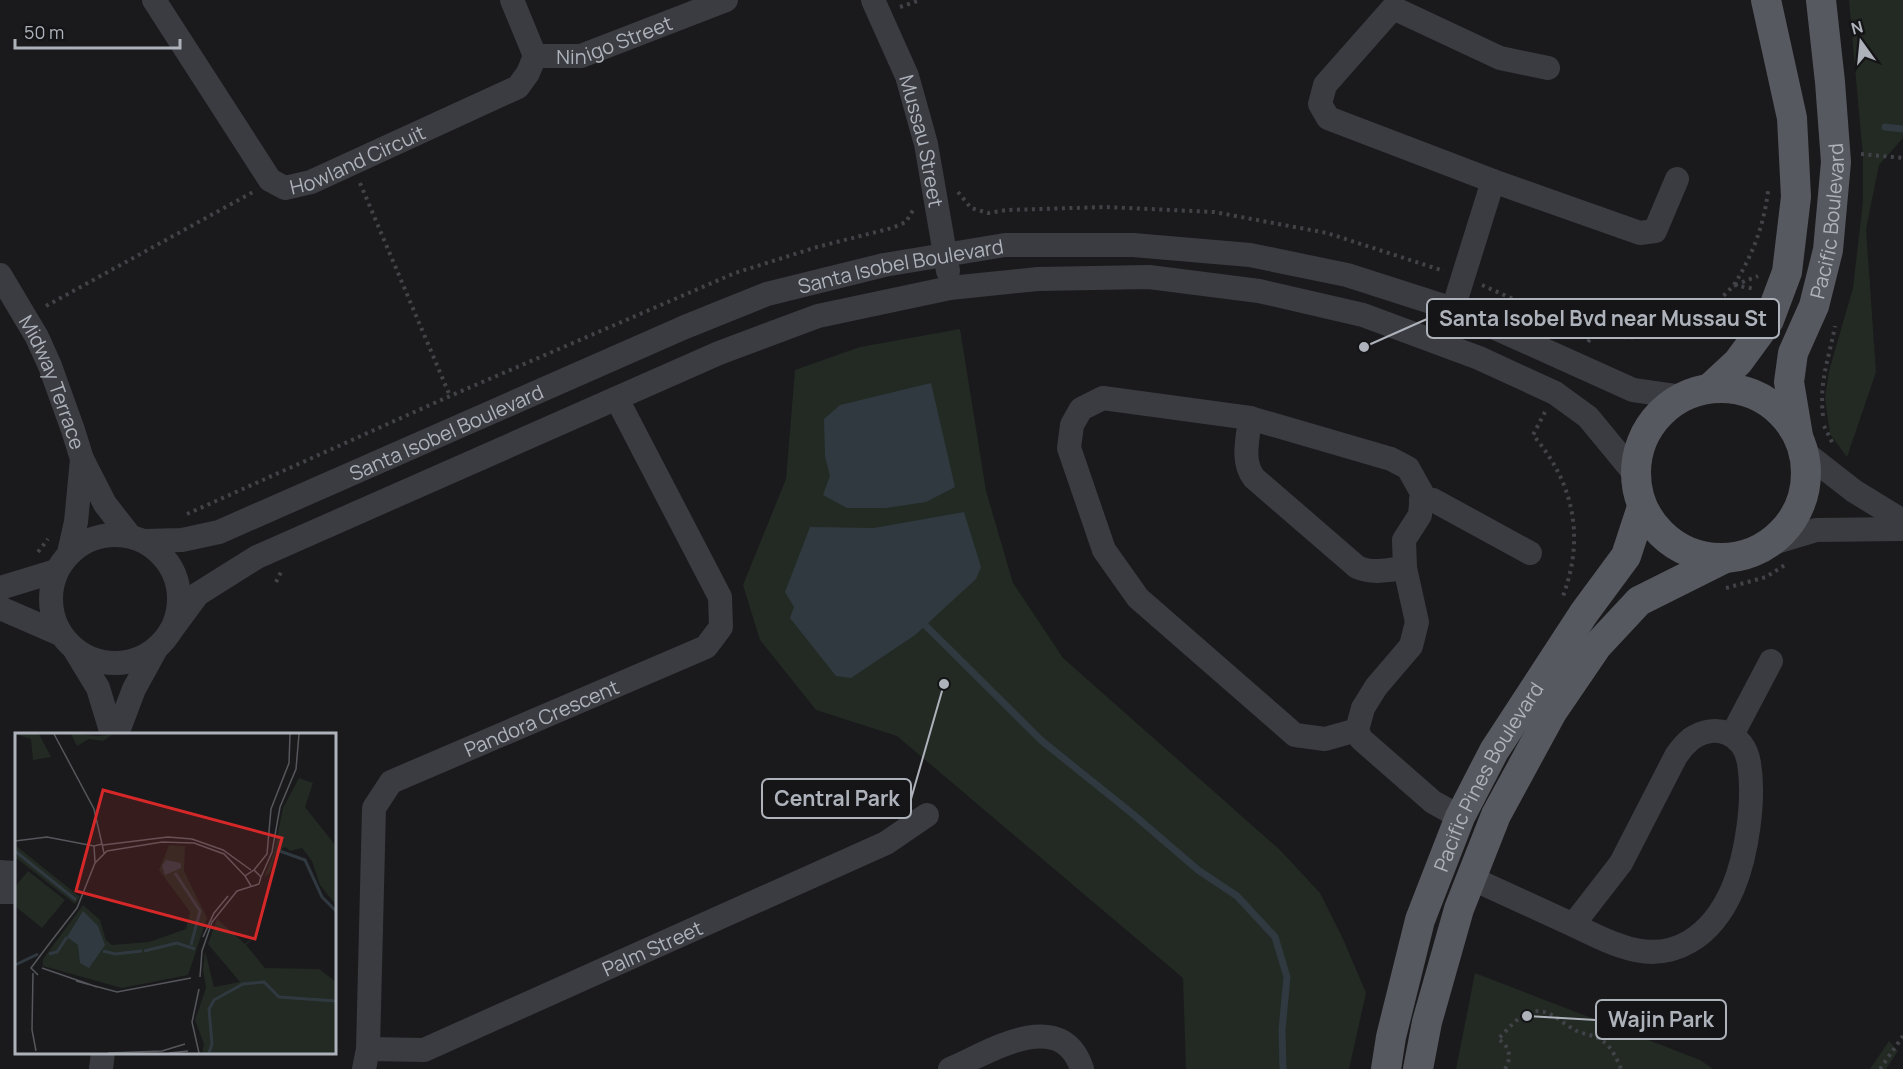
<svg xmlns="http://www.w3.org/2000/svg" width="1903" height="1069" font-family="Manrope,sans-serif">
	<rect width="100%" height="100%" fill="#1a1a1c"/>
	<path fill="#222a23" d="M1849,0H1903V138L1879,165L1866,229L1876,372L1847,457L1830,434L1825,398L1829,371L1853,288L1863,201V157Z
		M960,329L986,491L1013,583L1063,658L1280,850L1320,893L1343,939L1366,993L1349,1069H1186L1183,978L897,736L816,710L760,640L743,585L786,479L795,370L860,347Z
		M1475,973L1700,1060L1713,1069H1456Z
		M1889,1041L1898,1051L1886,1069H1870Z"/>
	<path fill="#303940" d="M931,383L955,487L926,502L886,508H847L823,495L830,476L825,456L824,419L840,405Z
		M964,512L981,567L976,579L915,635L851,678L836,676L790,618L794,607L785,592L810,527L874,528Z"/>
	<g fill="none" stroke-linecap="round" stroke-linejoin="round">
		<path stroke="#303940" stroke-width="7" d="M1885,127L1903,129
			M925,625L1042,741L1134,815L1198,870L1237,896L1275,937L1287,977L1282,1030L1283,1069"/>
		<path stroke="#414348" stroke-width="4" stroke-dasharray="3 4.5" stroke-linecap="butt" d="M900,7L920,0
			M1861,154L1903,158
			M360,183L450,396
			M958,192L971,208L988,213L1007,210L1106,207L1214,212L1327,233L1444,271
			M1482,285L1593,335L1586,345
			M1734,285C1752,256 1764,226 1768,191
			M1735,285L1758,276
			M46,306L253,192
			M1593,335C1659,342 1688,334 1734,285L1755,289
			M1545,412L1533,435C1574,483 1585,537 1563,596
			M1823,416C1819,380 1829,359 1835,326
			M1824,426L1834,446
			M187,514L450,396L735,273L817,247L892,228L906,222L913,210
			M38,552L48,539
			M276,582L282,570
			M1726,588L1766,577L1788,563
			M1505,1069C1512,1058 1510,1046 1498,1039C1508,1030 1517,1016 1531,1012C1549,1007 1562,1024 1577,1031C1586,1035 1595,1035 1603,1041C1612,1048 1617,1059 1621,1069
			M1880,1069L1903,1036"/>
		<g stroke="#3b3c41" stroke-width="24">
			<path id="s1" d="M154,0L270,180L285,188L311,182L518,87L528,73L535,56L512,0"/>
			<path id="s2" d="M873,0L907,76L926,144L948,271"/>
			<path id="s3" d="M535,56H581L726,0"/>
			<path d="M1548,68L1500,58L1393,8L1325,85L1320,104L1328,118L1493,181L1640,233L1655,231L1677,179"/>
			<path id="s4" d="M0,275L37,337L50,366L73,430L82,459L105,504L130,536"/>
			<path d="M1453,309L1493,181"/>
			<path d="M1250,418C1248,439 1241,461 1254,478L1357,567C1372,574 1389,570 1405,568"/>
			<path d="M1804,452L1854,491L1903,521"/>
			<path d="M1421,500H1433L1530,553"/>
			<circle cx="115" cy="599" r="64"/>
			<path id="s5" d="M144,541L182,540L219,532L685,327L767,294L884,265L1005,245H1133L1250,255L1347,275L1453,309L1633,390L1682,397"/>
			<path d="M1766,545L1816,530L1903,529"/>
			<path d="M69,553L76,522L82,459"/>
			<path d="M0,588L56,571"/>
			<path d="M0,608L60,634"/>
			<path d="M170,632L198,594L257,557L719,353L818,316L950,288L1038,279L1149,277L1259,291L1363,315L1479,358L1555,393L1588,417L1635,474"/>
			<path d="M75,650L98,688L112,734"/>
			<path d="M1357,730L1325,739L1295,735L1138,598L1104,550L1069,448L1072,425L1081,409L1103,398L1250,418L1391,459L1408,468L1422,493L1420,515L1404,540L1405,568L1417,622L1411,646L1376,687L1363,708L1357,730L1361,739L1433,802L1460,817"/>
			<path d="M117,734L134,689L156,649"/>
			<path d="M1732,735L1771,661"/>
			<path d="M0,872L16,873"/>
			<path d="M1471,878C1503,893 1535,907 1567,922C1585,930 1602,940 1621,946C1674,965 1713,935 1733,888C1747,855 1755,799 1749,763C1744,733 1716,722 1691,739C1685,744 1680,750 1676,756L1621,863L1573,925"/>
			<path d="M0,892H16"/>
			<path id="s6" d="M368,1049L424,1050L886,843L927,815"/>
			<path d="M101,1069L103,1052"/>
			<path id="s7" d="M364,1069L368,1049L374,808L391,782L706,647L721,627L720,597L617,399"/>
			<path d="M950,1069C990,1052 1061,1005 1082,1069"/>
		</g>
		<g stroke="#575960" stroke-width="30">
			<path d="M1710,388L1738,362L1769,320L1787,272L1796,197L1792,118L1766,0"/>
			<circle cx="1721" cy="473" r="85"/>
			<path id="s8" d="M1798,436L1789,382L1793,353L1814,306L1828,250L1836,162L1830,82L1821,0"/>
			<path id="s9" d="M1386,1069L1391,1037L1420,920L1460,817L1494,751L1584,613L1626,556L1642,507"/>
			<path d="M1418,1069L1427,1022L1459,909L1496,815L1552,712L1597,646L1639,601L1725,558"/>
		</g>
	</g>
	<g text-anchor="middle" dominant-baseline="central" stroke-width="5" stroke-linejoin="round" paint-order="stroke">
		<g font-size="20" fill="#adb2bb" stroke="#151517">
			<text stroke="none"><textPath href="#s3" startOffset="82">Ninigo Street</textPath></text>
			<text stroke="none"><textPath href="#s2" startOffset="150">Mussau Street</textPath></text>
			<text stroke="none"><textPath href="#s1" startOffset="309">Howland Circuit</textPath></text>
			<text stroke="none"><textPath href="#s8" startOffset="222">Pacific Boulevard</textPath></text>
			<text stroke="none"><textPath href="#s5" startOffset="810">Santa Isobel Boulevard</textPath></text>
			<text stroke="none"><textPath href="#s4" startOffset="120">Midway Terrace</textPath></text>
			<text stroke="none"><textPath href="#s5" startOffset="324">Santa Isobel Boulevard</textPath></text>
			<text stroke="none"><textPath href="#s7" startOffset="456">Pandora Crescent</textPath></text>
			<text stroke="none"><textPath href="#s9" startOffset="312">Pacific Pines Boulevard</textPath></text>
			<text stroke="none"><textPath href="#s6" startOffset="306">Palm Street</textPath></text>
		</g>
	</g>
	<g transform="translate(15 733)">
		<rect width="321" height="321" fill="#1a1a1c"/>
		<path d="M0,1H24L36,24L18,27L16,6ZM56,1L84,3L98,1L88,8L74,6L62,13ZM284,45L298,50L290,74L321,113V172L305,152L297,128L287,115L275,118L270,114L261,120L255,140L249,144L259,119L268,75ZM0,112L65,164L60,171L0,124ZM154,112L170,113L169,138L192,185L173,242L107,255L28,233V226L68,172L85,187L91,207L97,212L134,209L171,196L175,179L144,137ZM13,138L50,167L27,195L0,173V154ZM202,186L230,211L240,203L231,212L250,235L304,236L321,249V320H187L189,311L180,287L191,255L188,237L190,218L199,254L225,249L193,211Z" fill="#222a23"/>
		<path d="M151,127L166,130V135L150,142L147,133ZM68,178L83,193L90,212L74,235L65,230L63,212L52,204Z" fill="#303940"/>
		<path fill="none" stroke="#303940" stroke-width="3" d="M262,117L290,127L307,164L321,178M0,118L61,167M160,140L185,178L176,212M88,218L100,221L127,218M129,218L162,210L180,216M34,221L42,219L52,204M0,232L23,221M194,320L197,311L194,276L199,267L228,251L249,249L264,264L321,268"/>
		<path fill="none" stroke="#55575c" stroke-width="1.5" d="M39,1L79,76L87,111M0,108L32,104L79,113M88,112L153,104L177,106L208,117L236,137M80,129L79,113L87,111L89,120M239,137L252,121L256,76L274,30L275,1M246,144L257,119L265,74L281,36L284,1M188,204L199,180L213,163M34,211L62,175L80,130L92,118L147,109L179,110L209,121L230,143M27,235L82,254M18,240L17,297L21,318M23,242L16,235L34,211M185,244L187,218L197,189L222,158L244,151L246,144L239,137L230,143L236,153M61,248L102,259L176,245M93,320L147,318L170,311M154,320L173,318M184,320L177,289L184,256"/>
		<path fill="#d62828" fill-opacity="0.15" stroke="#d62828" stroke-width="3" d="M88,57L267,105L240,206L61,158Z"/>
		<rect width="321" height="321" fill="none" stroke="#adb2bb" stroke-width="3"/>
	</g>
	<path fill="none" stroke="#adb2bb" stroke-width="2" d="M1364 347L1427 319M944 684L911 799M1527 1016L1596 1020"/>
	<g fill="#adb2bb" stroke="#151517" stroke-width="2">
		<circle cx="1364" cy="347" r="6"/>
		<circle cx="944" cy="684" r="6"/>
		<circle cx="1527" cy="1016" r="6"/>
	</g>
	<g fill="#151517" stroke="#adb2bb" stroke-width="2">
		<rect x="1427" y="299" width="352" height="39" rx="6"/>
		<rect x="762" y="779" width="149" height="39" rx="6"/>
		<rect x="1596" y="1000" width="130" height="39" rx="6"/>
	</g>
	<g font-size="21" text-anchor="middle" font-weight="bold" fill="#adb2bb">
		<text x="1603" y="326">Santa Isobel Bvd near Mussau St</text>
		<text x="837" y="806">Central Park</text>
		<text x="1661" y="1027">Wajin Park</text>
	</g>
	<g transform="translate(1861 42) rotate(345)" stroke="#151517" stroke-width="4.5" paint-order="stroke">
	<path d="M0-4.5L10 22L0 15L-10 22Z" fill="#adb2bb"/>
	<text y="-9" font-size="16" font-weight="bold" text-anchor="middle" fill="#adb2bb">N</text>
	</g>
	<path d="M15 39v9h165v-9" fill="none" stroke="#adb2bb" stroke-width="3"/>
	<text x="24" y="39" font-size="18" fill="#adb2bb" stroke="#151517" stroke-width="4.5" paint-order="stroke">50 m</text>
</svg>
